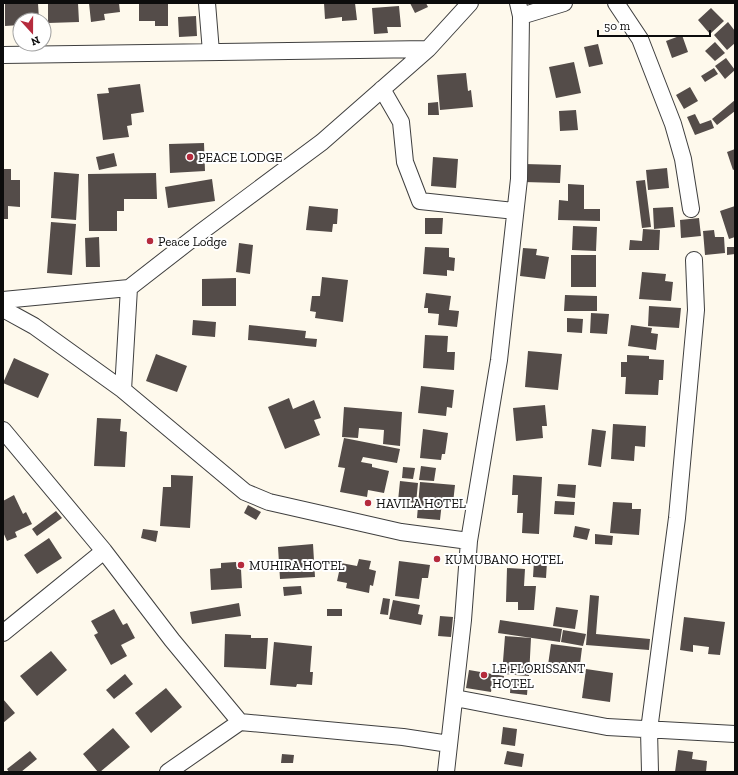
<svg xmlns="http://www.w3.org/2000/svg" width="738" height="775" font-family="'Zilla Slab',serif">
	<rect width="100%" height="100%" fill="#fef9ec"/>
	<path fill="#544c49" d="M5,3H38L39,20H20V25L5,26Z
		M48,3H78L79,22L48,23Z
		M89,3H119L120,12L104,14L105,20L91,22Z
		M139,3H168V26H155V21H139Z
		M324,3H355L357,20L342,21V17L325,19Z
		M410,3H426L428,7L415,13Z
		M399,6L401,27H387L388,33L374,34L372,8Z
		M711,8L724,21L710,34L698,20Z
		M196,16L197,36L179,37L178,17Z
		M728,22L735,31V43L727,50L714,35Z
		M682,35L688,52L672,58L666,41Z
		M715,42L725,53L715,61L705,51Z
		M598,44L603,64L589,67L584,47Z
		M726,58L735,70L725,79L715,66Z
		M574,62L581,93L556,98L549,67Z
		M714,68L718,74L705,82L701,76Z
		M466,73L468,91L471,90L473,107L440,110L437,75Z
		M140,84L144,112L131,114L132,125L127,126L129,137L103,140L97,94L109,93L108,88Z
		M690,87L698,101L684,109L676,95Z
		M735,100V111L717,125L712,119Z
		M438,102L439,115H428V103Z
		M576,110L578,130L560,131L559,111Z
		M695,114L700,124L711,120L714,128L695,135L687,117Z
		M204,143L205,171L170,173L169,144Z
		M735,149V169L733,170L727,152Z
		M114,153L117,166L99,170L96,157Z
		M433,157L458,159L456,188L431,186Z
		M525,164L561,165L560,183L524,182Z
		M667,168L669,188L648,190L646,170Z
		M3,169H11V180H20V207L8,206V219H3Z
		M54,172L79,174L76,220L51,218Z
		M156,173L157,199H124V211H117V231H89L88,174Z
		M212,179L215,201L168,208L165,187Z
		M645,180L651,227L642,228L636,181Z
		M568,184L584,185V209H600V221L558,220L559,200L568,201Z
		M309,206L338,209L337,224H333L332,232L306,230Z
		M735,206V237L729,239L720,211Z
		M673,207L675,227L654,229L653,208Z
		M425,218H443L442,234H425Z
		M699,218L701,236L681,238L680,220Z
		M51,222L76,224L72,275L47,273Z
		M573,226L597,227L596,251L572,250Z
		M643,229L660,230L659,250H629L630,240L642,241Z
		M714,230L715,237H724L725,253L705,255L703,231Z
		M99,237L100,267H86L85,238Z
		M239,243L253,245L250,274L236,272Z
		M425,247L449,248V257L455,258L454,271L447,270V276L423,274Z
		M727,247H735V254L727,255Z
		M523,248L537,249L536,255L549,257L545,279L520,276Z
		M571,255H596V287H571Z
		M642,272L666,274L665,281L673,282L671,301L639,299Z
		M322,277L348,280L343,322L315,318L316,312L310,311L312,296H320Z
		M236,278V306H202V279Z
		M426,293L451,296L449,310L459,311L457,327L438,325L439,314L428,313V308H424Z
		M565,295L597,296V311H564Z
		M649,306L681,308L679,328L648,326Z
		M591,313L609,314L607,334L590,333Z
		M567,318L583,319L582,333L567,332Z
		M193,320L216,322L215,337L192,335Z
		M249,325L306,331L305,338L317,339L316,347L248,340Z
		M631,325L652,328L651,333L658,334L656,350L628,346Z
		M425,335L448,336L447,352H455L454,370L423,368Z
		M528,351L562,354L558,390L525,387Z
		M156,354L187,366L177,392L146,381Z
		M627,355L649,356V359L664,360L663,380H659L658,395L625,394L626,377H621V362H627Z
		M14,358L49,374L38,398L3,383Z
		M421,386L454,390L452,408L447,407L446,416L418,413Z
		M289,398L293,409L314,400L321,418L314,420L320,435L285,449L268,407Z
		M545,405L547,426H542L543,438L516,441L513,408Z
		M344,407L402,412L400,446L383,444L384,430L359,428L358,438L342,437Z
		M97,418L121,419L120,431L127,432L125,467L94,466Z
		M613,424L646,426L645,447L635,446L634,461L611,459Z
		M423,429L448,433L445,454H442L441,460L420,458Z
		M592,429L606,431L601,467L588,465Z
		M344,438L400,449L397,463L363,457L361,462L372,464V467L389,471L384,493L368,490L367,497L340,492L345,468L338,467Z
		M421,466L436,468L434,481L419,480Z
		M403,467L415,468L413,479L402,478Z
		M171,475L193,476L190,528L160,526L163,487H171Z
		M513,475L542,477L539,534L522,533L523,513H517L518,495H512Z
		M400,481L418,483L416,503L398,501Z
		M420,482L455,485L453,503L442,502L440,520L417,518Z
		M558,484L576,485L575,498L557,496Z
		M14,495L23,514L26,512L32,524L15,532L17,537L7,541L3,532V501Z
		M555,501L575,502L574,515L554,514Z
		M613,502L632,503V509H641L639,535L610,533Z
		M248,505L261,512L256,520L244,513Z
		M56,511L62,518L37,536L32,529Z
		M575,526L590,529L587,540L573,537Z
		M143,529L158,531L156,542L141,538Z
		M595,534L613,536L612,545L595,544Z
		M49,538L62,558L37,574L24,555Z
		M313,544L315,577L280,579L278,547Z
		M359,559L371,561L369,569L376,571L373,586L370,585L369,593L346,588L347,583L337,581L341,563L357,566Z
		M399,561L430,565L428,578H422L419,599L395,596Z
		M534,561L547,562L546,578L533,577Z
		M236,562L237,569H241L242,588L211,590L210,569L221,568V563Z
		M507,568L525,569L524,586H536L534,610H518V602H506Z
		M301,586L302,594L284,596L283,587Z
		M590,595L599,596L596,634L650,639L649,650L586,645Z
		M383,598L390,599L388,615L380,614Z
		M393,600L420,605L418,614L423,615L421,625L389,619Z
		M239,603L241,616L192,624L190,612Z
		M556,607L578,610L575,629L553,626Z
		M114,609L123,625L127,623L135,638L121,645L127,656L111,665L94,635L98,633L91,621Z
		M327,609H342V616H327Z
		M440,616L453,617L451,637L438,636Z
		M684,617L725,622L720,655L708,654L709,647L693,645V652L680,650Z
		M500,620L562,629L560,642L498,633Z
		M563,630L586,634L583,646L561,642Z
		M225,634L251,635V638H268L266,669L224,667Z
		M505,636L531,638L529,676L502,674Z
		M274,642L312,646L310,672H313L312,685L297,684L296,687L270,685Z
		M551,644L582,648L579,672L564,670L563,675L547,672Z
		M51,651L67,670L37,696L20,676Z
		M586,669L613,673L610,702L582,698Z
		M469,670L504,676L502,688L492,686L491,692L466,688Z
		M125,674L133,684L114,699L106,690Z
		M511,681L528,682L527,695L510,693Z
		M166,688L182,707L151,733L135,713Z
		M3,699L15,713L3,723Z
		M503,727L517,729L515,746L501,744Z
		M113,728L130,747L100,772H98L83,754Z
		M678,750L693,752L692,759L707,761L706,772H675Z
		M30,751L37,759L21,772H9L7,769Z
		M507,751L524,754L522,767L504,764Z
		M282,754L294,755L293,763H281Z"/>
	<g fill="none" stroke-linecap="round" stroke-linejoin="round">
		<g stroke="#3f3f3f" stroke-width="18">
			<path id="minor" d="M207,3L211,52
				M616,3L640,39L673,124L683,159L691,209
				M521,16L564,3
				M3,55L428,49
				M382,89L401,122L405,162L420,201L515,211
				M3,300L129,288
				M3,309L34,326L123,390L245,492L269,502L401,532L469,541
				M123,390L129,288L201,232L322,142L428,49L470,3
				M3,430L104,551L172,640L240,722L403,737L449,744
				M3,633L104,551
				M455,698L607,727L735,734
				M168,772L240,722
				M446,772L463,620L469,541L499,360L519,179L521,16L518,3
				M650,772L649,730L677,518L696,310L694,260"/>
		</g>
		<use href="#minor" stroke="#fff" stroke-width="16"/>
	</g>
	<g fill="#b52b3d" stroke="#fff" stroke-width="1.5">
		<circle cx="190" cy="157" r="4"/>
		<circle cx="150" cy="241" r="4"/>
		<circle cx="368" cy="503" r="4"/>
		<circle cx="437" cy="559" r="4"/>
		<circle cx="241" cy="565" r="4"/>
		<circle cx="484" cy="675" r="4"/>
	</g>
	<g text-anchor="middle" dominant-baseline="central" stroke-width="4" stroke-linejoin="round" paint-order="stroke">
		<g font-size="13" fill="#0c0c0c" stroke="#fff" text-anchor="start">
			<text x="198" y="157">PEACE LODGE</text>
			<text x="158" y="241">Peace Lodge</text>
			<text x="376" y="503">HAVILA HOTEL</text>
			<text x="445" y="559">KUMUBANO HOTEL</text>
			<text x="249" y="565">MUHIRA HOTEL</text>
			<text x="492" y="668">LE FLORISSANT<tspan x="492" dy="15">HOTEL</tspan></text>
		</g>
	</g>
	<rect width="738" height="775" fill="none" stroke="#0c0c0c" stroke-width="8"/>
	<g transform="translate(32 32) rotate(159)"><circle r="19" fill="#ffffff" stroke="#9e9e9e"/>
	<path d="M0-3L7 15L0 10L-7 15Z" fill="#b52b3d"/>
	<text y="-6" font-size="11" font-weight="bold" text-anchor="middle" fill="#0c0c0c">N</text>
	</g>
	<path d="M598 30v6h112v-6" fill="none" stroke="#0c0c0c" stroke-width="2"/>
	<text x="604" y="30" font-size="12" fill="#0c0c0c" stroke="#ffffff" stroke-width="3" paint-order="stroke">50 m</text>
</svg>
